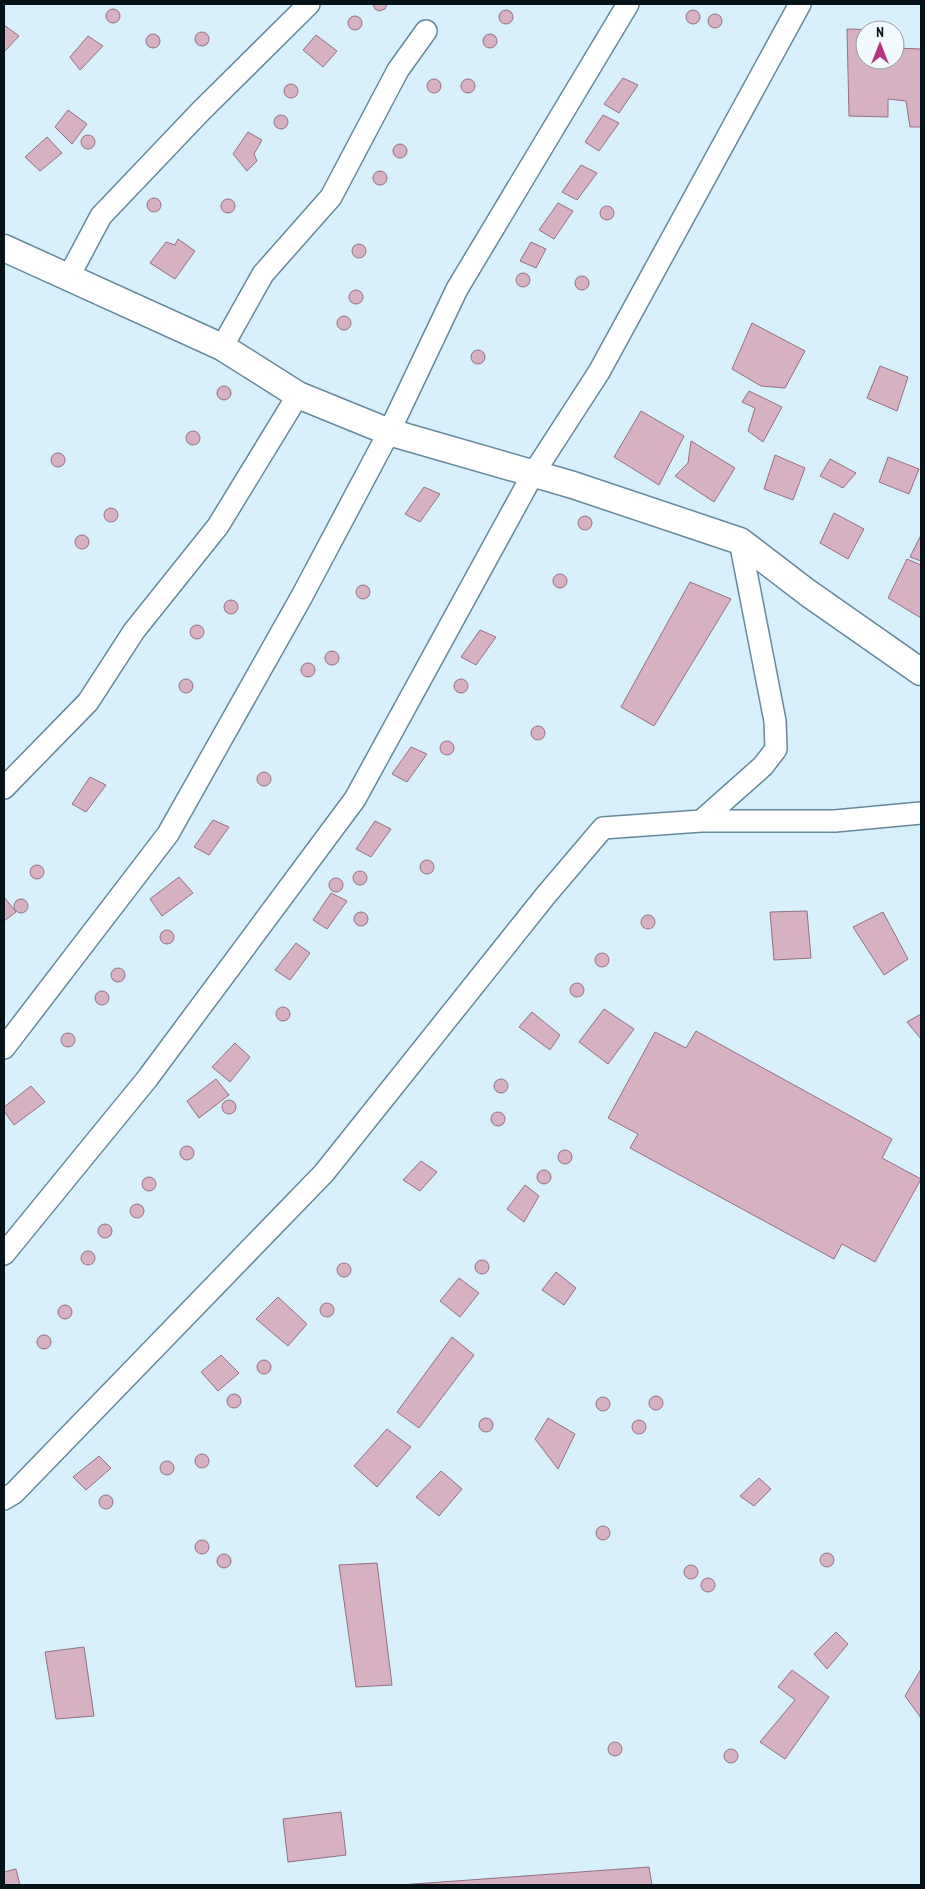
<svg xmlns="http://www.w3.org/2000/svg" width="925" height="1889" font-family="'PT Sans Narrow',sans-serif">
	<rect width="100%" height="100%" fill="#d8f0fb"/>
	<path fill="#d7b0c1" stroke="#937080" d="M373,4H387L385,9L379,11L375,9Z
		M106 16a7 7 0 1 1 14 0a7 7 0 1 1-14 0Z
		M499 17a7 7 0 1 1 14 0a7 7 0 1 1-14 0Z
		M686 17a7 7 0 1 1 14 0a7 7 0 1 1-14 0Z
		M708 21a7 7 0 1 1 14 0a7 7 0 1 1-14 0Z
		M348 23a7 7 0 1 1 14 0a7 7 0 1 1-14 0Z
		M4,25L19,36L4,52Z
		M847,29L886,30H865V60H895V48L921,49V127H910L906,101L888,99V117L849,116Z
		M195 39a7 7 0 1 1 14 0a7 7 0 1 1-14 0Z
		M483 41a7 7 0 1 1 14 0a7 7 0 1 1-14 0Z
		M146 41a7 7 0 1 1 14 0a7 7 0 1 1-14 0Z
		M316,35L337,51L323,67L303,50Z
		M88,36L103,46L80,70L70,57Z
		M623,78L638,85L619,113L604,104Z
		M427 86a7 7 0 1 1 14 0a7 7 0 1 1-14 0Z
		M461 86a7 7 0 1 1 14 0a7 7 0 1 1-14 0Z
		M284 91a7 7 0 1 1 14 0a7 7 0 1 1-14 0Z
		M68,110L87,124L72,144L55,127Z
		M274 122a7 7 0 1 1 14 0a7 7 0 1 1-14 0Z
		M603,115L619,123L599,151L585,142Z
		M248,132L262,140L254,154L257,161L247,171L233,154Z
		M81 142a7 7 0 1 1 14 0a7 7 0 1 1-14 0Z
		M47,137L62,153L40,171L25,157Z
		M393 151a7 7 0 1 1 14 0a7 7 0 1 1-14 0Z
		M581,165L597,173L577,200L562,192Z
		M373 178a7 7 0 1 1 14 0a7 7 0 1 1-14 0Z
		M147 205a7 7 0 1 1 14 0a7 7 0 1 1-14 0Z
		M221 206a7 7 0 1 1 14 0a7 7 0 1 1-14 0Z
		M558,203L573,211L554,239L539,230Z
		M600 213a7 7 0 1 1 14 0a7 7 0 1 1-14 0Z
		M178,239L195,251L175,279L150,263L166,242L175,245Z
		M531,242L546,249L536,268L520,261Z
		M352 251a7 7 0 1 1 14 0a7 7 0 1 1-14 0Z
		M516 280a7 7 0 1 1 14 0a7 7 0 1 1-14 0Z
		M575 283a7 7 0 1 1 14 0a7 7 0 1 1-14 0Z
		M349 297a7 7 0 1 1 14 0a7 7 0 1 1-14 0Z
		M337 323a7 7 0 1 1 14 0a7 7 0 1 1-14 0Z
		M752,323L805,351L785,388L761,386L732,369Z
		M471 357a7 7 0 1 1 14 0a7 7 0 1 1-14 0Z
		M880,366L908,377L897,411L867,398Z
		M217 393a7 7 0 1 1 14 0a7 7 0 1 1-14 0Z
		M749,391L782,407L763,442L748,431L755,408L742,402Z
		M641,411L684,436L659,485L614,457Z
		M186 438a7 7 0 1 1 14 0a7 7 0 1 1-14 0Z
		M691,441L735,468L714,502L675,476L688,463Z
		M51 460a7 7 0 1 1 14 0a7 7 0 1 1-14 0Z
		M775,455L805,468L793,500L764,489Z
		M888,457L919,469L909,494L879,482Z
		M830,459L856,473L843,488L820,476Z
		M424,487L440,494L420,522L405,514Z
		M104 515a7 7 0 1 1 14 0a7 7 0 1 1-14 0Z
		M834,513L864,529L848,559L820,543Z
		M578 523a7 7 0 1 1 14 0a7 7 0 1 1-14 0Z
		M75 542a7 7 0 1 1 14 0a7 7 0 1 1-14 0Z
		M921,535V561L910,557Z
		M907,559L921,565V618L888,598Z
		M553 581a7 7 0 1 1 14 0a7 7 0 1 1-14 0Z
		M690,582L731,599L654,726L621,707Z
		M356 592a7 7 0 1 1 14 0a7 7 0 1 1-14 0Z
		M224 607a7 7 0 1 1 14 0a7 7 0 1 1-14 0Z
		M190 632a7 7 0 1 1 14 0a7 7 0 1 1-14 0Z
		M480,630L496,637L476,665L461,657Z
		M325 658a7 7 0 1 1 14 0a7 7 0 1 1-14 0Z
		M301 670a7 7 0 1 1 14 0a7 7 0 1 1-14 0Z
		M179 686a7 7 0 1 1 14 0a7 7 0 1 1-14 0Z
		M454 686a7 7 0 1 1 14 0a7 7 0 1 1-14 0Z
		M531 733a7 7 0 1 1 14 0a7 7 0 1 1-14 0Z
		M440 748a7 7 0 1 1 14 0a7 7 0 1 1-14 0Z
		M411,747L427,754L407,782L392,774Z
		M257 779a7 7 0 1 1 14 0a7 7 0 1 1-14 0Z
		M90,777L106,785L86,812L72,804Z
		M213,820L229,827L209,855L194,847Z
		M375,821L391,829L371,857L356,849Z
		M420 867a7 7 0 1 1 14 0a7 7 0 1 1-14 0Z
		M30 872a7 7 0 1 1 14 0a7 7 0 1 1-14 0Z
		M353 878a7 7 0 1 1 14 0a7 7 0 1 1-14 0Z
		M179,877L193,893L162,916L150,899Z
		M329 885a7 7 0 1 1 14 0a7 7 0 1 1-14 0Z
		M331,893L347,901L327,929L313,920Z
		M4,897L16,912L4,921Z
		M14 906a7 7 0 1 1 14 0a7 7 0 1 1-14 0Z
		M807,911L811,958L774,960L770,912Z
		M354 919a7 7 0 1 1 14 0a7 7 0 1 1-14 0Z
		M883,912L908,959L884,975L853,927Z
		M641 922a7 7 0 1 1 14 0a7 7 0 1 1-14 0Z
		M160 937a7 7 0 1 1 14 0a7 7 0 1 1-14 0Z
		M296,943L310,953L290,980L275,970Z
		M595 960a7 7 0 1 1 14 0a7 7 0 1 1-14 0Z
		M111 975a7 7 0 1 1 14 0a7 7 0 1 1-14 0Z
		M570 990a7 7 0 1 1 14 0a7 7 0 1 1-14 0Z
		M95 998a7 7 0 1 1 14 0a7 7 0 1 1-14 0Z
		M276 1014a7 7 0 1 1 14 0a7 7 0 1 1-14 0Z
		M604,1009L634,1029L608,1064L579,1042Z
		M532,1012L560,1035L550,1050L519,1027Z
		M921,1014V1039L907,1022Z
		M696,1031L892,1139L882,1158L921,1179L875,1262L842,1244L834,1259L630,1148L638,1134L608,1118L655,1032L686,1048Z
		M61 1040a7 7 0 1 1 14 0a7 7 0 1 1-14 0Z
		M235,1043L250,1057L230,1082L212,1067Z
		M494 1086a7 7 0 1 1 14 0a7 7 0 1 1-14 0Z
		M216,1079L229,1095L199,1118L187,1101Z
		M31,1086L45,1102L14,1125L4,1111V1107Z
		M222 1107a7 7 0 1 1 14 0a7 7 0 1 1-14 0Z
		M491 1119a7 7 0 1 1 14 0a7 7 0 1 1-14 0Z
		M180 1153a7 7 0 1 1 14 0a7 7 0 1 1-14 0Z
		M558 1157a7 7 0 1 1 14 0a7 7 0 1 1-14 0Z
		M421,1161L437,1172L420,1191L403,1180Z
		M537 1177a7 7 0 1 1 14 0a7 7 0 1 1-14 0Z
		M142 1184a7 7 0 1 1 14 0a7 7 0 1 1-14 0Z
		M525,1185L539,1196L524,1222L507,1209Z
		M130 1211a7 7 0 1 1 14 0a7 7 0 1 1-14 0Z
		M98 1231a7 7 0 1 1 14 0a7 7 0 1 1-14 0Z
		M81 1258a7 7 0 1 1 14 0a7 7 0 1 1-14 0Z
		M475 1267a7 7 0 1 1 14 0a7 7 0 1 1-14 0Z
		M337 1270a7 7 0 1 1 14 0a7 7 0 1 1-14 0Z
		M556,1272L576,1288L564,1305L542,1290Z
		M459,1278L479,1293L460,1317L440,1301Z
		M278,1297L307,1324L288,1346L256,1319Z
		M320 1310a7 7 0 1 1 14 0a7 7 0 1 1-14 0Z
		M58 1312a7 7 0 1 1 14 0a7 7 0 1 1-14 0Z
		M37 1342a7 7 0 1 1 14 0a7 7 0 1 1-14 0Z
		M452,1337L474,1355L419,1428L397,1412Z
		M221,1355L239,1373L218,1391L201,1372Z
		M257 1367a7 7 0 1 1 14 0a7 7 0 1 1-14 0Z
		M227 1401a7 7 0 1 1 14 0a7 7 0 1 1-14 0Z
		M649 1403a7 7 0 1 1 14 0a7 7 0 1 1-14 0Z
		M596 1404a7 7 0 1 1 14 0a7 7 0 1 1-14 0Z
		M479 1425a7 7 0 1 1 14 0a7 7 0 1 1-14 0Z
		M548,1418L575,1434L558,1469L535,1439Z
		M632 1427a7 7 0 1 1 14 0a7 7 0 1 1-14 0Z
		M387,1429L411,1447L377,1487L354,1466Z
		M195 1461a7 7 0 1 1 14 0a7 7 0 1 1-14 0Z
		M99,1456L111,1468L86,1490L73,1477Z
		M160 1468a7 7 0 1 1 14 0a7 7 0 1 1-14 0Z
		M441,1471L462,1489L439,1516L416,1497Z
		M759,1478L771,1489L754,1506L740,1496Z
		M99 1502a7 7 0 1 1 14 0a7 7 0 1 1-14 0Z
		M596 1533a7 7 0 1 1 14 0a7 7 0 1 1-14 0Z
		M195 1547a7 7 0 1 1 14 0a7 7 0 1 1-14 0Z
		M820 1560a7 7 0 1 1 14 0a7 7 0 1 1-14 0Z
		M217 1561a7 7 0 1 1 14 0a7 7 0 1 1-14 0Z
		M377,1563L392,1685L356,1687L339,1565Z
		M684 1572a7 7 0 1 1 14 0a7 7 0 1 1-14 0Z
		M701 1585a7 7 0 1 1 14 0a7 7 0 1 1-14 0Z
		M836,1632L848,1644L827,1669L814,1654Z
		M84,1647L94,1716L56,1719L45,1652Z
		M921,1669V1718L905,1696Z
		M792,1670L829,1697L785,1759L760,1742L795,1700L778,1687Z
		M608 1749a7 7 0 1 1 14 0a7 7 0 1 1-14 0Z
		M724 1756a7 7 0 1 1 14 0a7 7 0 1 1-14 0Z
		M341,1812L346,1855L288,1862L283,1819Z
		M649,1867L652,1885H400Z
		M16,1869L20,1885H4V1872Z"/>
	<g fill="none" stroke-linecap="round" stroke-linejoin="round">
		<g stroke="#64899b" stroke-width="24">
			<path id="minor" d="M68,278L101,216L201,111L309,4
				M222,347L263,274L331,197L398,70L426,31
				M4,788L88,702L134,631L218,526L298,395
				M701,821L763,766L776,749L775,721L740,541
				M4,1048L168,834L302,596L389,432L457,289L628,4
				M4,1254L147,1079L355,799L533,474L599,372L800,4
				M4,1499L14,1493L324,1173L546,895L603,828L701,821H835L921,813"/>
		</g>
		<g stroke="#64899b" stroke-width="29">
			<path id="tertiary" d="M4,248L222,347L298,395L389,432L573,485L740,541L808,593L921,672"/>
		</g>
		<use href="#minor" stroke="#fff" stroke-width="21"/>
		<use href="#tertiary" stroke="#fff" stroke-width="26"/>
	</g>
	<rect width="925" height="1889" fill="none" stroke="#051319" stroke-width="10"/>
	<g transform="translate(880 45)"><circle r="24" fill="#f2fafe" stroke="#939ea2"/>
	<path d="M0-4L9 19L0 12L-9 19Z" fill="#b6357e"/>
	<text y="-8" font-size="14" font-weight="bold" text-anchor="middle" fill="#051319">N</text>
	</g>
</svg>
